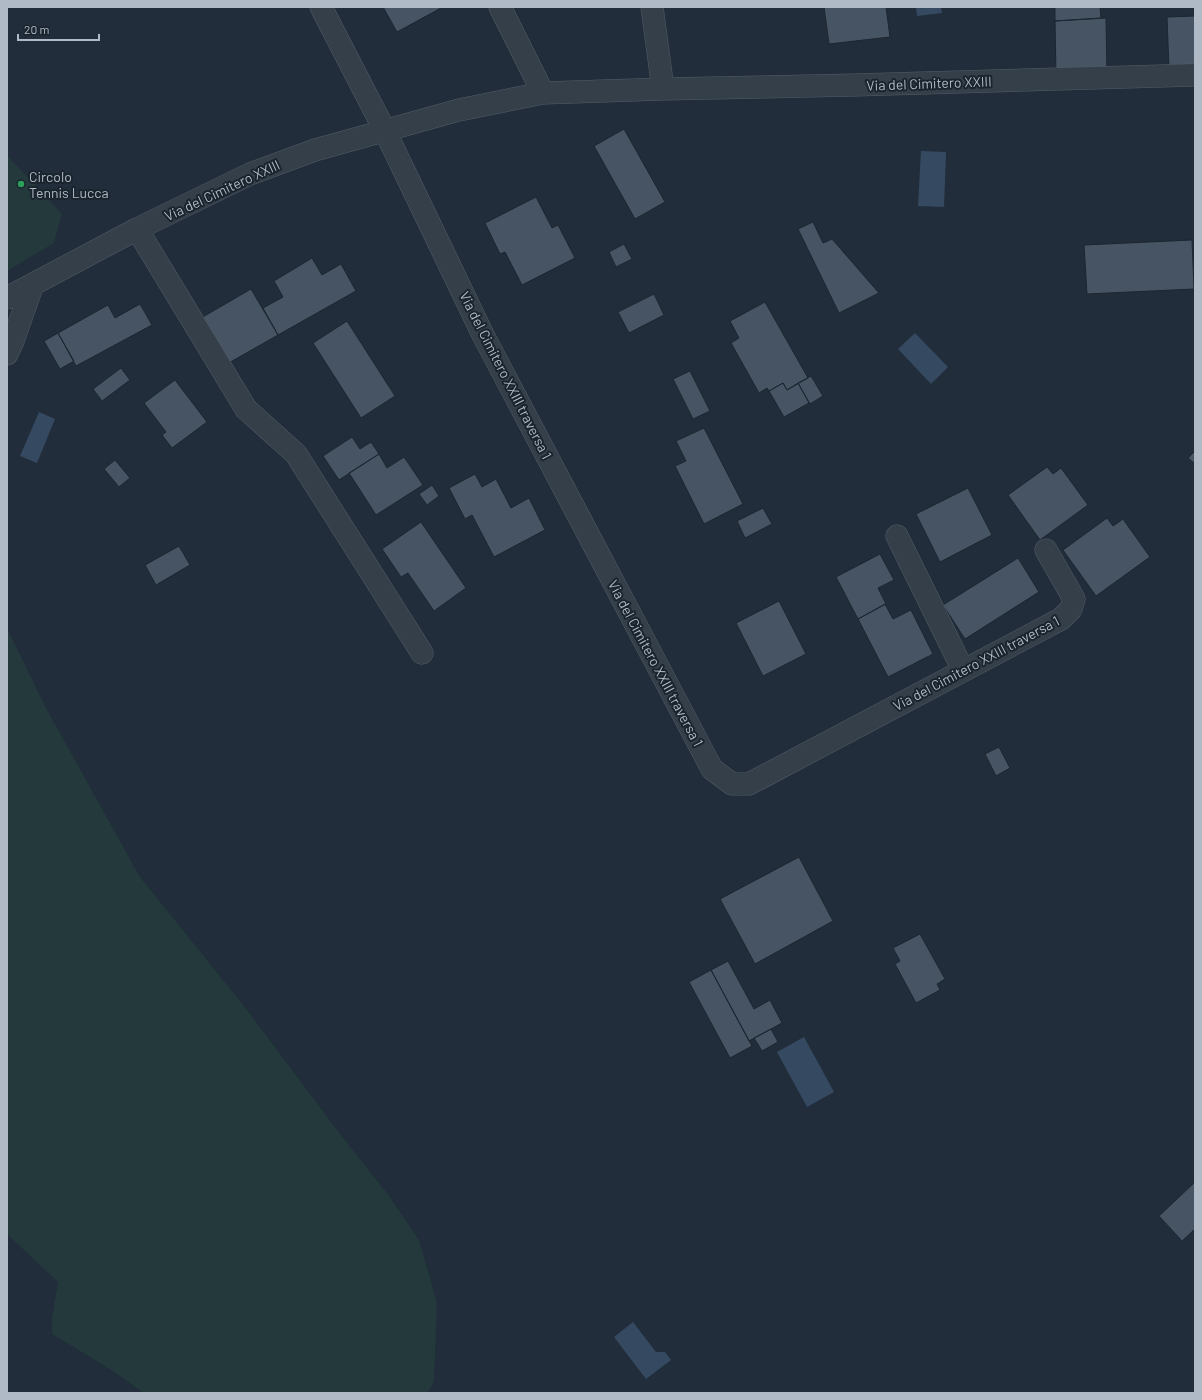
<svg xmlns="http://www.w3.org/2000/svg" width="1202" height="1400" font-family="Barlow,sans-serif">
	<rect width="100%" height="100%" fill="#212d3a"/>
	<path fill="#23393b" d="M7,155L62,214L54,243L7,271Z
		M7,628L45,706L140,877L244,1006L340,1134L387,1193L419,1240L437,1303L434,1381L428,1393H144L113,1371L52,1334V1319L58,1282L7,1234Z"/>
	<path fill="#354a61" d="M916,7H941L942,13L917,16Z
		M921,151L946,152L944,207L918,206Z
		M915,333L948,367L931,384L898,349Z
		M39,412L55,419L37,463L20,456Z
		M804,1037L834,1092L807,1107L777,1052Z
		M633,1322L656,1352H665L671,1360L646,1379L614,1337Z"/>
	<path fill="#475463" stroke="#1c2631" d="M383,7H440L441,8L397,32Z
		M824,7H886L890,37L829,44Z
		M1055,7H1100L1101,18L1055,21Z
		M1195,16V68L1169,69L1167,17Z
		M1106,18L1107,75L1056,76L1055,21Z
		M624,129L665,202L635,219L594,146Z
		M536,197L552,228L558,225L575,258L522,285L505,252L500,254L485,223Z
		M813,222L823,243L832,239L879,293L839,313L798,229Z
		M1192,240L1194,289L1087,294L1084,245Z
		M624,244L632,259L616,267L609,252Z
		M312,258L322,275L341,264L356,291L278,335L263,308L283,297L274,281Z
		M251,289L278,335L227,364L201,318Z
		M654,294L664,315L629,333L618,312Z
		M765,302L808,378L787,390L783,383L769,391L767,388L759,393L731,343L739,338L730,321Z
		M140,304L152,325L76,366L58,333L108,305L115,318Z
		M347,321L395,396L361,418L313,343Z
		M58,333L74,361L60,369L44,341Z
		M121,368L130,380L102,401L93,389Z
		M690,371L710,411L693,419L673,379Z
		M811,376L823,396L810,404L798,383Z
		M175,380L207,422L172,448L162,435L166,432L144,403Z
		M783,383L787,390L798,383L809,403L784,417L769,391Z
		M704,428L743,504L704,524L675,466L686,461L676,441Z
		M352,437L360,449L371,442L379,454L339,480L323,456Z
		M1195,451V464L1188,458Z
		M379,454L387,468L404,457L423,485L376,515L349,473Z
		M115,460L130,478L119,487L104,469Z
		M1047,467L1053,474L1061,468L1088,505L1040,540L1008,495Z
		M475,474L482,487L496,479L511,508L529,498L545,530L494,557L472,515L465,519L449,488Z
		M432,485L439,496L427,505L419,494Z
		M968,488L992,535L940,562L916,514Z
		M763,508L772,524L745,538L737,521Z
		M1107,518L1113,526L1123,519L1150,557L1096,596L1063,550Z
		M421,522L466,588L434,611L408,573L401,577L382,549Z
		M179,546L190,565L156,585L145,565Z
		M880,554L894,580L878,588L886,604L858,619L836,577Z
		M1018,558L1039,592L965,639L943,605Z
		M779,601L806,654L763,676L736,623Z
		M885,604L893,619L911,610L933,654L888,677L858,619Z
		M999,747L1010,768L996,776L985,754Z
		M799,857L833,921L755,964L720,899Z
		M920,934L945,979L937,984L940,990L916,1003L895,964L900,961L893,948Z
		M728,961L754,1009L770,1000L782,1023L749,1041L711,970Z
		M711,970L752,1046L730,1058L689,982Z
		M771,1029L778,1042L762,1051L754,1038Z
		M1195,1182V1229L1182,1241L1159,1216Z"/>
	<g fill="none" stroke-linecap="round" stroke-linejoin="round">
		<g stroke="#535d68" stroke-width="23">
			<path id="minor" d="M321,7L385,131L483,335L712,769L732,784H749L1061,619L1071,609L1074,599L1046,550
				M500,7L543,93
				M652,7L663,89
				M137,229L246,409L296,454L422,653
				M7,298L137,229L250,174L315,150L459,110L543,93L663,89L855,85L1195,75
				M7,354L13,341L33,284
				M897,536L963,670"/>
		</g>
		<use href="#minor" stroke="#353f4a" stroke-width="22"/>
	</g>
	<circle fill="#2e9e5b" stroke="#1a242f" stroke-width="1.5" cx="21" cy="184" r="4"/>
	<g text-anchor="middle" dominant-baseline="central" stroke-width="4" stroke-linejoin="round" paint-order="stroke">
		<g font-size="14" fill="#b0bac6" stroke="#1a242f">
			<text transform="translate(929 83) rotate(-2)">Via del Cimitero XXIII</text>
			<text transform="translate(222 190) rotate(-25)">Via del Cimitero XXIII</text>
			<text transform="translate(506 375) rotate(63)">Via del Cimitero XXIII traversa 1</text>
			<text transform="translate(656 663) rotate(62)">Via del Cimitero XXIII traversa 1</text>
			<text transform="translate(976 663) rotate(-28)">Via del Cimitero XXIII traversa 1</text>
		</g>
		<g font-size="14" fill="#b0bac6" stroke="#1a242f" text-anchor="start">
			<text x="29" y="176">Circolo<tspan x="29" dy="16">Tennis Lucca</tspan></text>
		</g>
	</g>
	<rect width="1202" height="1400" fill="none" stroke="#b0bac6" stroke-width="16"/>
	<path d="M18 34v6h81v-6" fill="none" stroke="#b0bac6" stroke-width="2"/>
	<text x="24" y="34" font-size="12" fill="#b0bac6" stroke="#1a242f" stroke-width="3" paint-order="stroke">20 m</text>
</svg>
